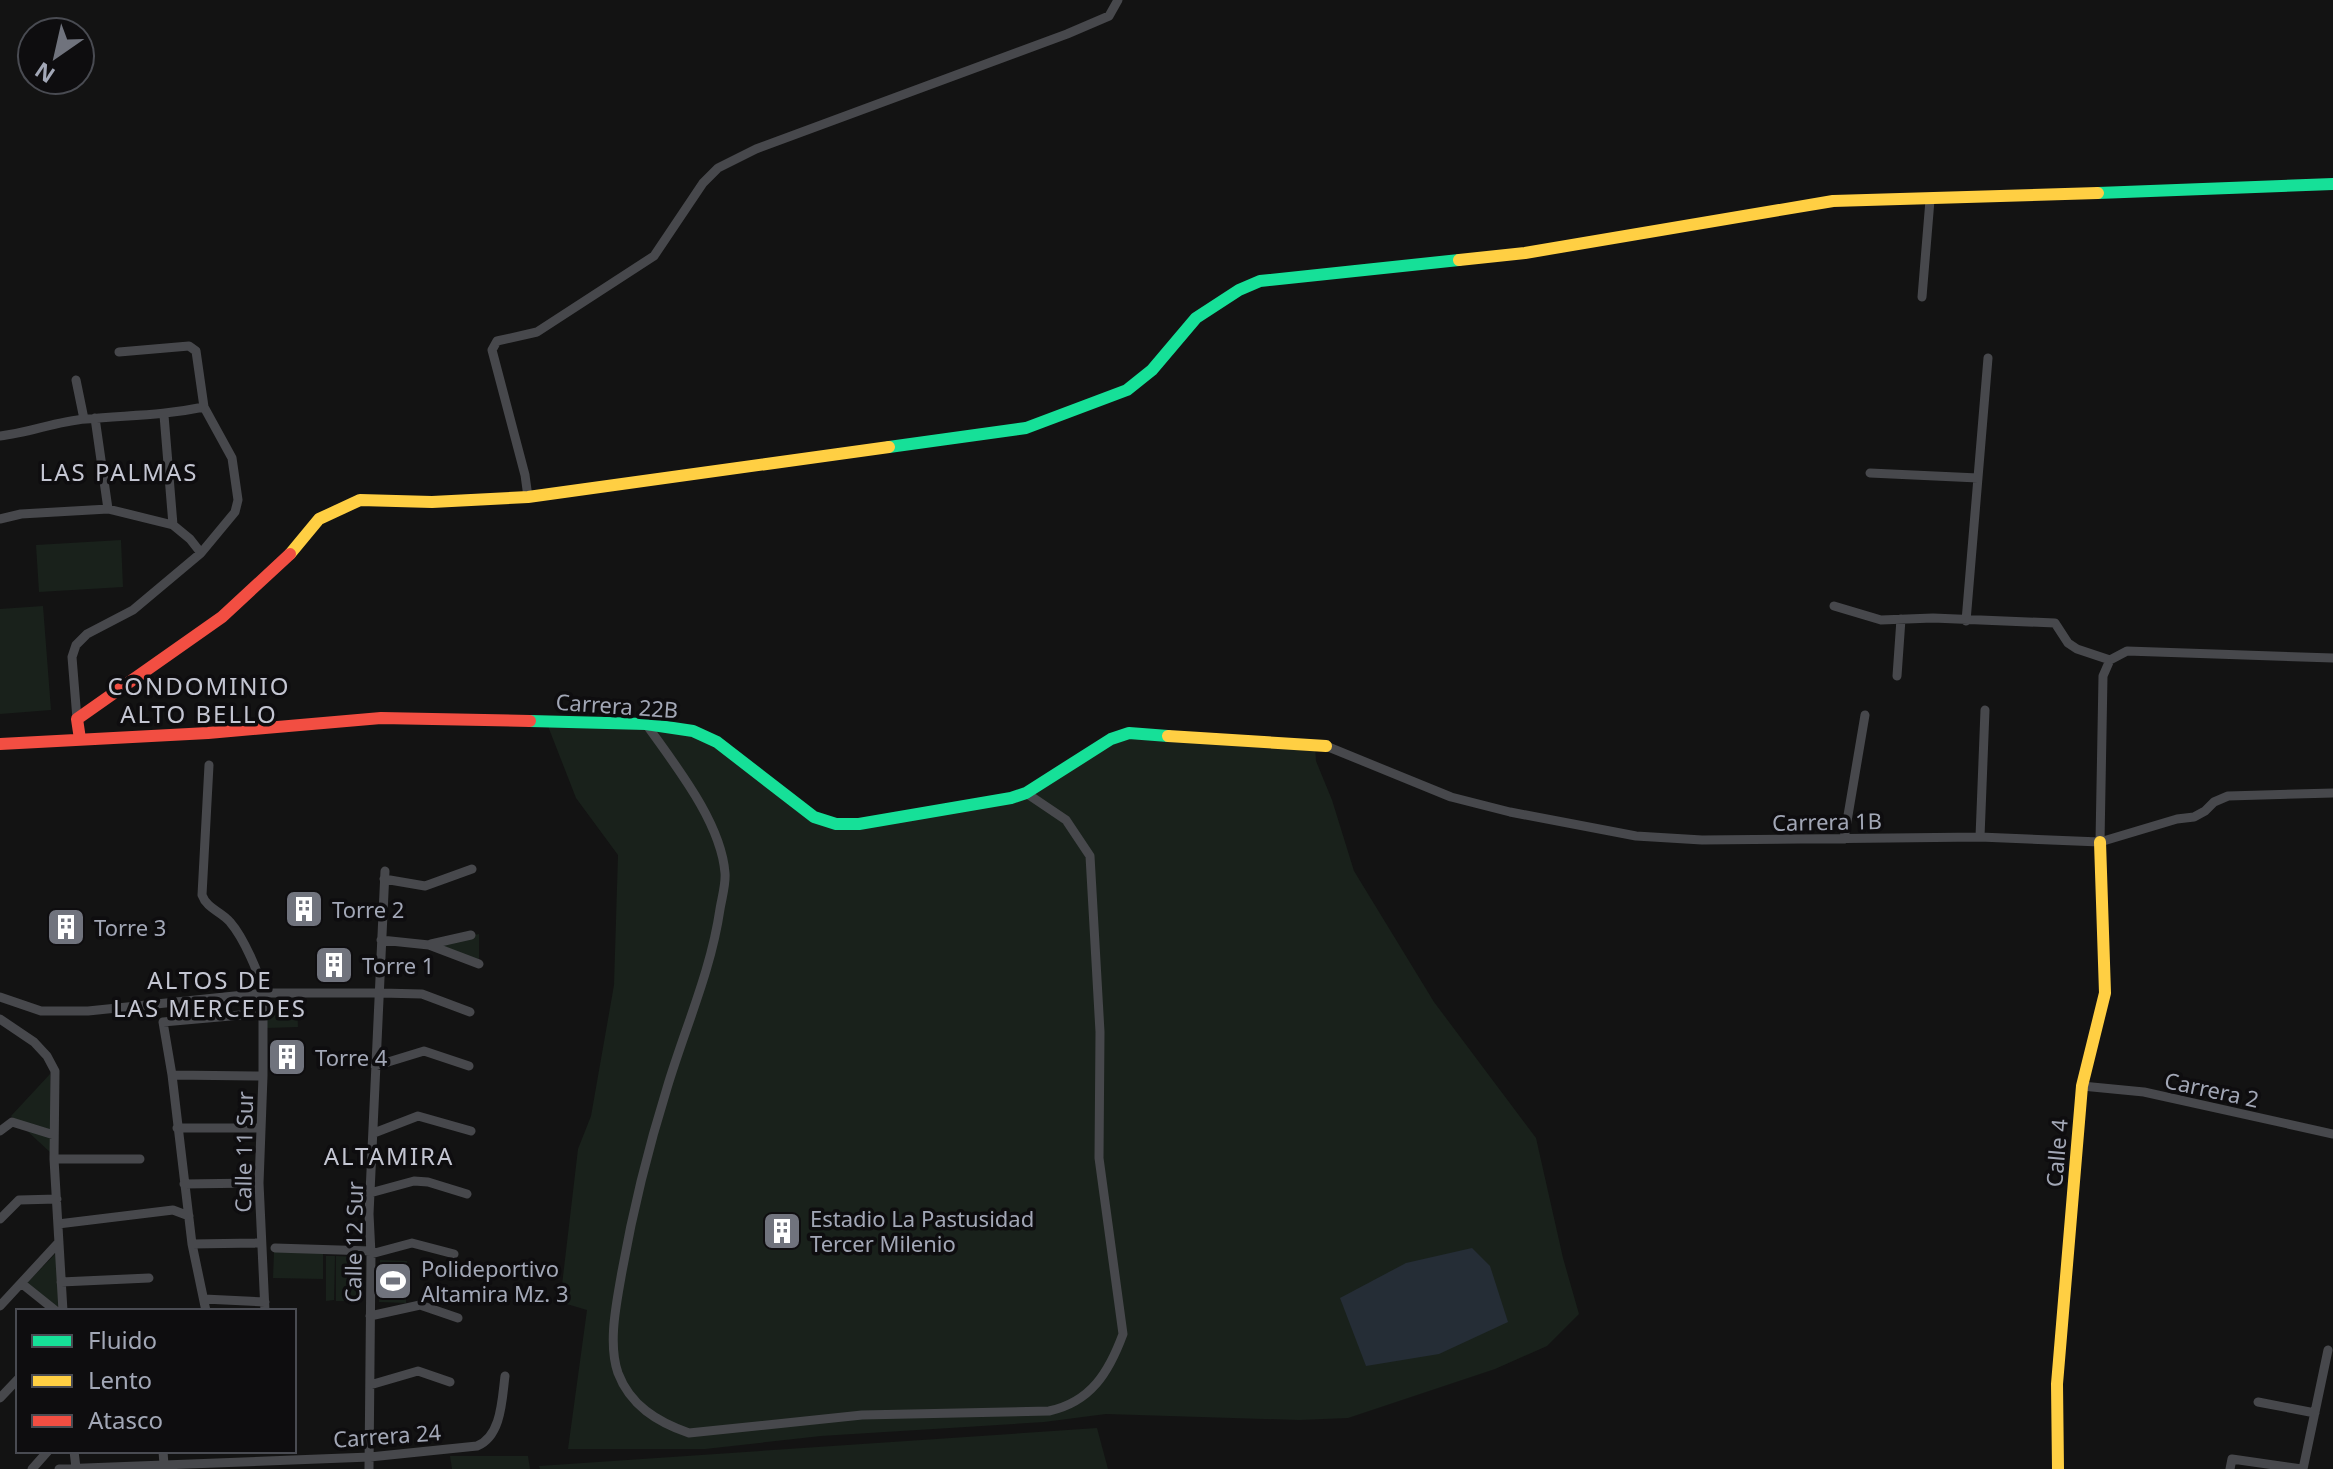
<svg xmlns="http://www.w3.org/2000/svg" width="2333" height="1469" font-family="'Noto Sans',sans-serif">
	<rect width="100%" height="100%" fill="#131313"/>
	<path fill="#19211b" d="M121,540L123,587L39,592L36,545Z
		M43,606L51,710L0,714V609Z
		M546,721L693,731L796,803L836,824L1011,798L1120,735L1315,745L1316,761L1332,800L1354,871L1434,1002L1536,1138L1563,1258L1579,1314L1547,1346L1495,1369L1348,1418L1299,1420L1106,1414L1044,1422L821,1436L705,1449H568L587,1310L560,1302L578,1149L591,1116L614,985L618,855L576,798Z
		M479,934V961L433,945Z
		M265,1006H297L298,1027L266,1028Z
		M50,1074L52,1154L11,1116Z
		M57,1252L61,1311L26,1284Z
		M274,1252L323,1253V1279L273,1278Z
		M326,1256H335L334,1300L326,1301Z
		M336,1256L360,1257L359,1301H336Z
		M380,1260L407,1261L406,1303L379,1302Z
		M1097,1428L1108,1469H540L539,1466Z
		M450,1456H528L530,1469H452Z"/>
	<path fill="#252d36" d="M1472,1248L1490,1266L1508,1322L1439,1354L1366,1366L1340,1298L1406,1263Z"/>
	<g fill="none" stroke-linecap="round" stroke-linejoin="round">
		<path stroke="#47484c" stroke-width="9" d="M1922,297L1930,200
			M76,380L84,419
			M164,415L173,525
			M95,418L108,509
			M0,436C29,433 57,421 86,419C128,415 161,416 204,407
			M1870,473L1978,478
			M528,497L525,475L492,350L497,341L537,332L654,256L703,183L718,168L756,149L1067,34L1109,16L1118,0
			M0,519L21,514L108,509L173,525L190,539L201,553
			M1834,606L1881,620L1933,618L2055,623L2068,643L2077,649L2110,660
			M1966,621L1988,358
			M1897,676L1901,619
			M77,719L72,657L76,645L87,634L133,610L201,553L235,512L238,500L232,458L204,407L196,351L189,346L119,352
			M646,724C675,765 721,822 725,873C726,884 722,897 720,909C711,971 685,1028 667,1088C648,1149 632,1214 621,1277C616,1306 608,1344 618,1373C630,1405 657,1422 689,1433L862,1415L1049,1411C1091,1402 1109,1372 1123,1334L1099,1158L1100,1032L1090,856L1066,820L1026,793
			M1326,746L1451,797L1510,812L1636,836L1702,840L1980,837L2100,842L2177,819L2194,817L2205,811L2214,802L2228,796L2333,793
			M209,765L202,895C207,909 221,911 230,922C243,937 260,974 263,993V1076L259,1183L265,1311
			M1980,837L1985,710
			M1844,839L1865,715
			M2100,842L2103,676L2110,660L2127,651L2333,658
			M384,879L425,886L472,869
			M381,940L429,945L479,964
			M431,944L471,935
			M0,997L41,1011H88L263,993H381L422,994L470,1012
			M0,1019L34,1042L47,1056L55,1071L54,1159L63,1311
			M375,1066L424,1051L469,1066
			M172,1075L263,1076
			M2082,1086L2144,1092L2333,1134
			M177,1128H260
			M0,1131L12,1122L54,1135
			M374,1133L418,1116L471,1131
			M54,1159H140
			M184,1184L259,1183
			M370,1193L414,1181L428,1182L467,1194
			M0,1219L19,1200L57,1199
			M58,1224L173,1210L189,1216
			M192,1244L260,1243
			M275,1248L371,1251
			M371,1254L412,1243L454,1254
			M61,1282L149,1278
			M21,1283L56,1311
			M204,1299L265,1302
			M0,1306L59,1242
			M206,1311L192,1244L172,1075L163,1022L263,1013
			M370,1316L420,1305L458,1318
			M370,1385L418,1371L450,1382
			M0,1398L18,1379
			M2258,1402L2315,1413
			M74,1451L76,1468
			M163,1451L164,1465
			M32,1469L48,1451
			M59,1469L370,1457L477,1446C502,1436 502,1398 505,1376
			M369,1469L371,1254L369,1214L385,871
			M2230,1469L2232,1459L2302,1469
			M2303,1469L2328,1350"/>
		<path stroke="#16e098" stroke-width="12" d="M2098,193L2333,184
			M889,447L1026,428L1127,390L1152,370L1196,318L1239,290L1260,281L1459,260
			M530,721L646,724L693,731L717,742L814,817L836,824H859L1011,798L1026,793L1111,739L1129,733L1168,736"/>
		<path stroke="#ffcf43" stroke-width="12" d="M1459,260L1525,253L1833,201L2098,193
			M290,554L319,519L360,500L432,502L528,497L889,447
			M1168,736L1326,746
			M2058,1469L2057,1384L2082,1086L2105,993L2100,842"/>
		<path stroke="#f24e42" stroke-width="12" d="M80,739L77,719L222,617L290,554
			M0,744L208,733L381,718L530,721"/>
	</g>
	<defs>
		<g id="building-square" transform="scale(2)"><rect x="-9" y="-9" width="18" height="18" rx="4" fill="#70737d" stroke="#0e0d0f"/><path d="M-4-6H4V6H1V3H-1V6H-4ZM-2.5-4.3h1.7v1.8h-1.7ZM.8-4.3h1.7v1.8H.8ZM-2.5-1h1.7V.8h-1.7ZM.8-1h1.7V.8H.8Z" fill="#fff"/></g>
		<g id="stadium-square" transform="scale(2)"><rect x="-9" y="-9" width="18" height="18" rx="4" fill="#70737d" stroke="#0e0d0f"/><path d="M0-5a6.5 5 0 1 0 0 10a6.5 5 0 1 0 0-10ZM-3.5-1.8h7v3.6h-7Z" fill="#fff"/></g>
	</defs>
	<g fill-rule="evenodd">
		<use href="#building-square" x="304" y="909"/>
		<use href="#building-square" x="66" y="927"/>
		<use href="#building-square" x="334" y="965"/>
		<use href="#building-square" x="287" y="1057"/>
		<use href="#building-square" x="782" y="1231"/>
		<use href="#stadium-square" x="393" y="1281"/>
	</g>
	<g text-anchor="middle" dominant-baseline="central" stroke-width="7" stroke-linejoin="round" paint-order="stroke">
		<g font-size="22" fill="#a2a7b6" stroke="#0e0d0f">
			<text transform="translate(617 705) rotate(4)">Carrera 22B</text>
			<text transform="translate(1827 821) rotate(-1)">Carrera 1B</text>
			<text transform="translate(2212 1089) rotate(12)">Carrera 2</text>
			<text transform="translate(243 1152) rotate(-89)">Calle 11 Sur</text>
			<text transform="translate(2056 1153) rotate(-85)">Calle 4</text>
			<text transform="translate(353 1242) rotate(-89)">Calle 12 Sur</text>
			<text transform="translate(387 1435) rotate(-4)">Carrera 24</text>
		</g>
		<g font-size="22" fill="#a2a7b6" stroke="#0e0d0f" text-anchor="start">
			<text x="332" y="909">Torre 2</text>
			<text x="94" y="927">Torre 3</text>
			<text x="362" y="965">Torre 1</text>
			<text x="315" y="1057">Torre 4</text>
			<text x="810" y="1218">Estadio La Pastusidad<tspan x="810" dy="25">Tercer Milenio</tspan></text>
			<text x="421" y="1268">Polideportivo<tspan x="421" dy="25">Altamira Mz. 3</tspan></text>
		</g>
		<g font-size="24" letter-spacing="2" fill="#c4c6d2" stroke="#0e0d0f">
			<text x="119" y="471">LAS PALMAS</text>
			<text x="199" y="685">CONDOMINIO<tspan x="199" dy="28">ALTO BELLO</tspan></text>
			<text x="210" y="979">ALTOS DE<tspan x="210" dy="28">LAS MERCEDES</tspan></text>
			<text x="389" y="1155">ALTAMIRA</text>
		</g>
	</g>
	<rect x="16" y="1309" width="280" height="144" fill="#0e0d0f" stroke="#494b52" stroke-width="2"/>
	<rect x="32" y="1335" width="40" height="12" fill="#16e098" stroke="#494b52" stroke-width="2"/>
	<text x="88" y="1349" font-size="24" fill="#a2a7b6">Fluido</text>
	<rect x="32" y="1375" width="40" height="12" fill="#ffcf43" stroke="#494b52" stroke-width="2"/>
	<text x="88" y="1389" font-size="24" fill="#a2a7b6">Lento</text>
	<rect x="32" y="1415" width="40" height="12" fill="#f24e42" stroke="#494b52" stroke-width="2"/>
	<text x="88" y="1429" font-size="24" fill="#a2a7b6">Atasco</text>
	<g transform="translate(56 56) rotate(214)"><circle r="38" fill="#0e0d0f" stroke="#494b52" stroke-width="2"/>
	<path d="M0-6L14 30L0 20L-14 30Z" fill="#70737d"/>
	<text y="-12" font-size="22" font-weight="bold" text-anchor="middle" fill="#a2a7b6">N</text>
	</g>
</svg>
